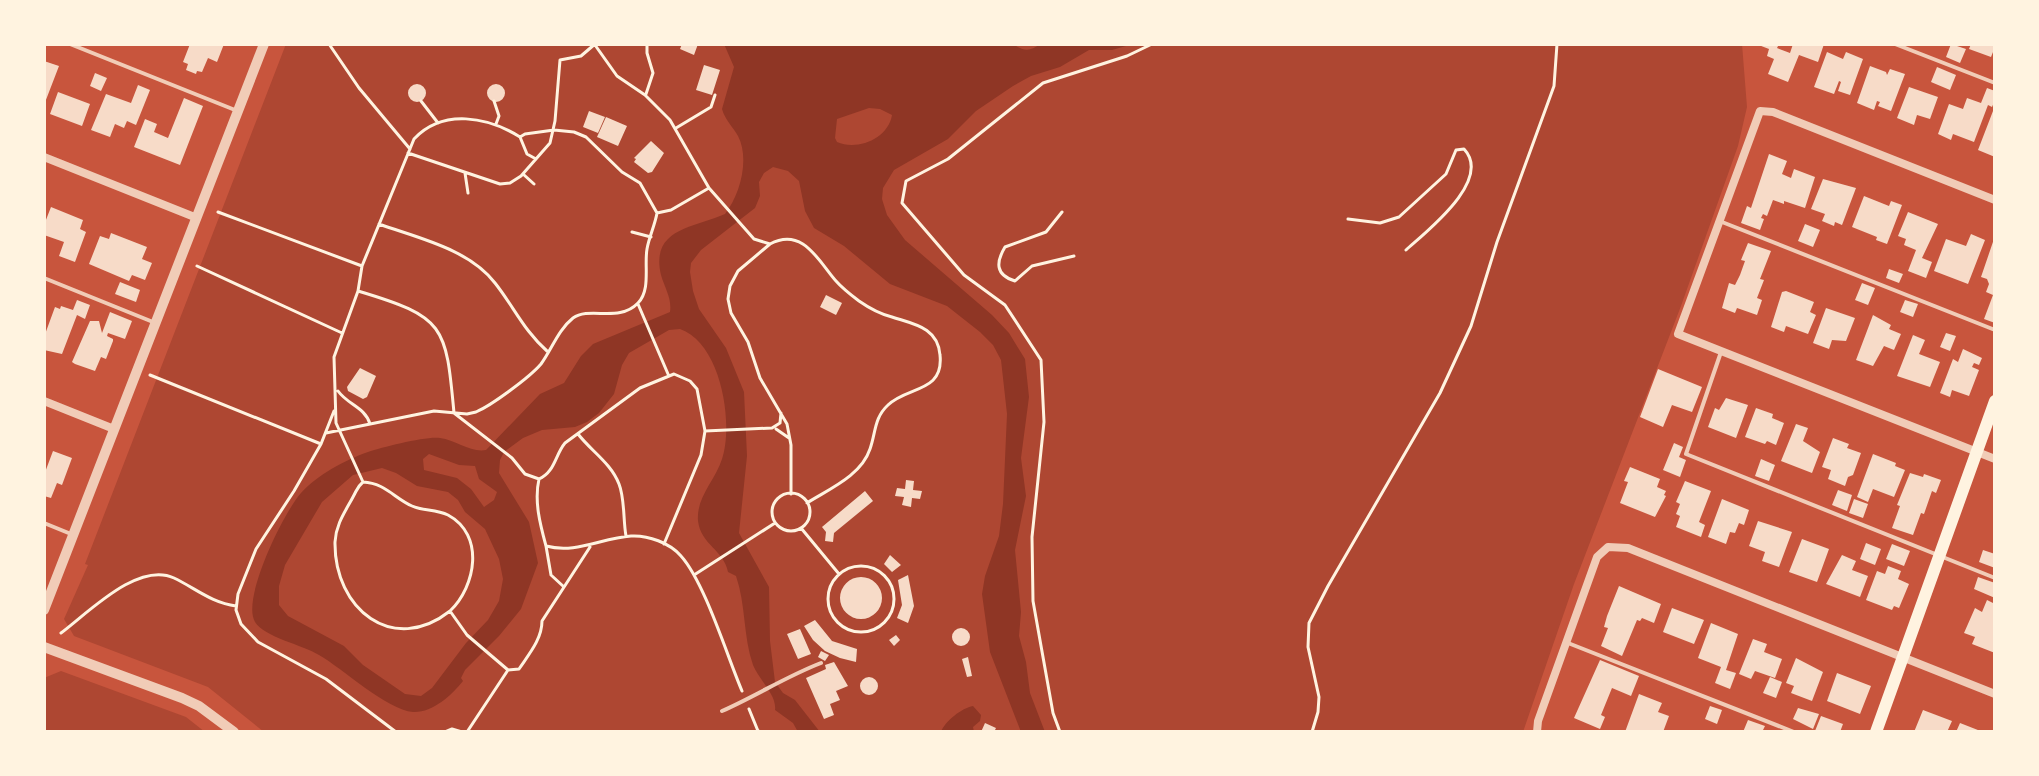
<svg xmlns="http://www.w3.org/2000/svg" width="2039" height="776" font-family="'IBM Plex Sans',sans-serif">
	<rect width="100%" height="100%" fill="#c8553d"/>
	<path fill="#ae4732" d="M286,44H1742L1747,107L1738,146L1681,306L1574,584L1523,732H264L208,687L74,636L64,619L88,565L85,564Z
		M61,671L186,717L205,732H44V678Z"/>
	<path fill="#8f3625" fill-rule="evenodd" d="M724,44H1013C1023,51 1030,52 1040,44H1133L1112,50H1089L1060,67L1031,76L1013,86L976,111L948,139L894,170L883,188L882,199L887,215L905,240L992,315L1009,333L1025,359L1029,397L1021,458L1026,496L1015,550L1021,612L1019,636L1026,662L1030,693L1045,732H1021L990,652L982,594L985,576L999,536L1003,504L1007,414L1001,360L993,345L980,332L947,306L890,284L844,246L814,228L805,211L799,181L788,171L773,167L764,173L759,182L760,196L755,208L701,250L691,263L690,272L693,291L699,309L726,348L744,392L747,456L739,533L769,587L770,641L775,682L783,693L795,700L820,732H798L793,723L775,710C777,695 759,680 753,665C743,636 746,605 736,576L728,572C724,550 701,545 698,521C696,497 715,481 722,459C734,423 721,343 680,329L669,330L629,353L622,365L614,394L599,413L587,422L575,427L542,430L523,438L504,452L500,460L499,473L529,522L538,563L521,609L499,636L465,670L461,678L463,681C451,696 432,713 413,712C387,710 342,668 319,655C303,645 264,637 255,622C241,599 284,512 301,493C317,475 345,460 368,452C383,447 426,436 440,438C456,440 471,453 486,450L540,394L564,383L581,356L593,344L670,312C672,298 665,289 661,275C650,228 694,228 725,214C740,195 750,159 738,136C733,127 725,120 722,109L734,67ZM869,108L880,109L892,115C888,139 857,151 837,142L835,138L837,119ZM429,454L459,465L475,466L479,479L497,492L494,500L484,507L471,489L457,478L424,470L423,459ZM382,468L396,473L417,486L448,492L458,500L465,512L485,529L499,559L503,579L499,601L488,620L466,643L432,688L421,696L405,694L363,665L344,646L288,616L279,605V586L285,565L322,502L353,475Z
		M973,706L981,715L980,721L973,727L974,732H941C945,721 962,708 973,706Z"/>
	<path fill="#f7dbc8" d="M190,44H224L217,62L208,58L202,72L197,71L196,74L186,70L188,64L183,62Z
		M682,44H698L694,55L680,49Z
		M1756,44H1779L1777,48L1790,53L1793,44H1824L1818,62L1799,55L1788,82L1768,74L1774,59L1767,56L1769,49Z
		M1951,44L1966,49L1960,63L1946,57Z
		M1971,44H1995V47L1991,57L1969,49Z
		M1827,52L1843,59L1846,52L1863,59L1850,95L1838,91L1841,82L1839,81L1834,94L1814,87Z
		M44,61L59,66L44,105Z
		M704,65L720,70L712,95L696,90Z
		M1870,66L1886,72L1887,75L1890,69L1905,74L1891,111L1878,106L1880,102L1877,101L1874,110L1857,103Z
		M1937,67L1956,75L1950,90L1931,82Z
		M95,73L107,78L101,91L90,86Z
		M408 93a9 9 0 1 1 18 0a9 9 0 1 1-18 0Z
		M487 93a9 9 0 1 1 18 0a9 9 0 1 1-18 0Z
		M138,85L150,90L136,125L127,121L124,128L115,124L110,137L91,130L106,94L131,103Z
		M1909,87L1938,97L1930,119L1917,115L1914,125L1897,118Z
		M1987,88L1995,91V100L1992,107L1988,105L1974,142L1953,134L1951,140L1938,134L1949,104L1963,109L1967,98L1981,103Z
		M58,92L90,104L82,126L50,114Z
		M184,98L203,106L180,165L134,147L145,119L157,124L154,132L168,138Z
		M589,111L605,117L598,133L583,127Z
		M1993,111L1995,112V157L1978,150Z
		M606,117L627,126L618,146L597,137Z
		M651,141L664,153L652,172L648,173L634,162L636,159L634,158Z
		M1769,154L1787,161L1782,174L1791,178L1794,169L1815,177L1805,208L1784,201V204L1773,200L1767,216L1763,214L1761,218L1764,219L1760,230L1741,223L1747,206L1751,208Z
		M1823,179L1856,188L1842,225L1835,222L1834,226L1822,221L1825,214L1811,209Z
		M1864,196L1889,206L1891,201L1902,205L1887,244L1876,240L1877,237L1852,227Z
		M51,207L83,220L80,229L86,232L75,262L59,256L64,242L44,235V225Z
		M1908,212L1938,224L1922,258L1932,262L1926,278L1908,271L1916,250L1904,245L1906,239L1898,236Z
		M1805,224L1820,230L1813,247L1798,241Z
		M111,233L147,247L142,259L152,263L145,280L132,275L129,281L89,264L100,236L109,239Z
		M1971,234L1985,240L1968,284L1934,271L1946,239L1966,246Z
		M1995,236V323L1984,319L1993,295L1986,292L1989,284L1987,279L1981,277Z
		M1748,243L1771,251L1760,279L1764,280L1757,298L1762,300L1757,315L1737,308L1735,313L1722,308L1729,283L1735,285L1740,275L1745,261L1741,260Z
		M1889,269L1903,274L1899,283L1886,278Z
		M120,282L140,290L136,302L115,294Z
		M1862,283L1875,288L1868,305L1855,300Z
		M1786,291L1814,302L1810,312L1816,315L1808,334L1786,326L1784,332L1771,327L1782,292Z
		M826,295L842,303L836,315L820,307Z
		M77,300L90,305L85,319L77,315L62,354L44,350V337L55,307L60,309L61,306L73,310Z
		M1905,300L1918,304L1913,317L1900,312Z
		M1826,308L1855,318L1846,341L1832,340L1829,349L1813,343Z
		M110,312L132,321L125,339L108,333L107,336L113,339V341L106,359L101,357L95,371L75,364L72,362L90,321H99L102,333Z
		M1873,315L1891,325L1889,329L1901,334L1894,350L1884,346L1873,366L1856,360Z
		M1946,333L1956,336L1950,351L1940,347Z
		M1913,335L1925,340L1919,354L1940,362L1930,387L1897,376Z
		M1963,349L1982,358L1979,365L1974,363L1972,367L1979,370L1969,396L1952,390L1950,397L1940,393L1953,359L1958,362Z
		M360,368L376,376L367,397L363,399L348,391L347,387Z
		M1658,369L1702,387L1692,412L1672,405L1663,427L1640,417Z
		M1726,398L1748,405L1736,438L1708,427L1715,408L1719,410Z
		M1756,408L1773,414L1772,418L1784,423L1776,445L1767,441L1765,444L1745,437Z
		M1796,424L1808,428L1803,441L1820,452L1812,473L1781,461Z
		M1833,438L1849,444L1847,448L1861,453L1853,475L1848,477L1845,486L1828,479L1831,470L1822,467Z
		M1674,443L1683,447L1679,457L1686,460L1680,477L1663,470Z
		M53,451L72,458L62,485L57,483L51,498L44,496V475Z
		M1873,454L1896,463L1895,466L1905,470L1894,497L1873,489L1868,502L1857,497Z
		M1761,459L1775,465L1769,481L1755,476Z
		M1630,467L1660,479L1657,487L1666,491L1664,495L1666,496L1655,517L1620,503L1628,482L1624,481Z
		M1910,473L1923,477L1924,474L1941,480L1936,493L1932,491L1924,514L1921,513L1913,535L1892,528L1900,506L1897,505Z
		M906,480L914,481L913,490L922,491L920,499L912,498L911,507L902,505L904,497L895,496L897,488L905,489Z
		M1685,481L1711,491L1699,522L1705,525L1701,537L1676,527L1680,516L1676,514L1680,504L1676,502Z
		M1838,490L1852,495L1847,511L1832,505Z
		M865,491L873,501L834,533L833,542L825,541L826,532L822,527Z
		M1722,499L1749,510L1744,525L1739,523L1735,533L1730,532L1726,544L1708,537Z
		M1854,499L1868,504L1863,518L1849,513Z
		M1758,521L1792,532L1779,567L1762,561L1765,552L1749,546Z
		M1802,539L1829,549L1817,582L1789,572Z
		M1866,543L1881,549L1875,565L1860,559Z
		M1892,544L1910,551L1904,566L1886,559Z
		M1983,550L1995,554V568L1979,562Z
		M890,555L901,565L892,572L884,564Z
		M1842,555L1856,561L1852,570L1868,576L1860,597L1826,584Z
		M1888,566L1901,571L1898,579L1909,584L1899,608L1894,606L1892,610L1866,600L1877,571L1885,574Z
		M908,575L914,606L908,623L897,618L902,605L898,580Z
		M840 598a21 21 0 1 1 42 0a21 21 0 1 1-42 0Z
		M1978,577L1995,583V598L1974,589Z
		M1619,586L1661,604L1654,623L1642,618L1640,621L1637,620L1622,656L1601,646L1608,628L1604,627L1607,616Z
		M1987,600L1995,604V653L1972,644L1975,637L1964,633L1975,608L1982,612Z
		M1672,608L1704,620L1694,644L1663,632Z
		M815,620L832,641L857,649L856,662L840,658L825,651L813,640L804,626Z
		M1711,623L1738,634L1726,670L1736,673L1730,689L1715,683L1721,667L1698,658Z
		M952 637a9 9 0 1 1 18 0a9 9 0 1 1-18 0Z
		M800,629L811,654L798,659L787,634Z
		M896,635L900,640L894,646L889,640Z
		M1753,639L1767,644L1764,652L1782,659L1775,678L1755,671L1751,679L1739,674Z
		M821,651L829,655L825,661L818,657Z
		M968,657L972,676L967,677L962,659Z
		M1796,658L1823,672L1812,701L1791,693L1794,686L1786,683Z
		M1600,660L1639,676L1631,696L1612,688L1601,715L1605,717L1600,729L1574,718Z
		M834,662L848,686L836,691L840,700L830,704L834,715L824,719L806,678L826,669L825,665Z
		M1837,673L1871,686L1860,714L1827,701Z
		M860 686a9 9 0 1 1 18 0a9 9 0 1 1-18 0Z
		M1770,677L1782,682L1776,698L1763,693Z
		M1639,694L1662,703L1658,712L1669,716L1663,732H1625Z
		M1710,706L1722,710L1717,724L1705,719Z
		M1798,708L1819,714L1813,729L1793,719Z
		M1923,710L1952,721L1947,732H1914Z
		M1821,716L1843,724L1840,732L1815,731Z
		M1748,720L1765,726L1762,732H1743Z
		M985,723L996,728L994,732H981Z
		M1960,723L1983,732H1956Z"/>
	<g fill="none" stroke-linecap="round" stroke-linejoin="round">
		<path stroke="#fff3e0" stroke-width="3" d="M329,44L359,88L410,149
			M646,94L653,73L647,53V44
			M421,101L438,123
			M494,101L499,116L496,124
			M676,128L711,107L715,95
			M520,137L525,134L554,130L574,132L586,137L622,172L640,183L657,213
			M408,153L500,184L510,183L521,176L550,143L555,121L560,60L581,56L595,44
			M465,173L468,193
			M523,174L534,184
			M709,188L754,239L770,244L738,271L730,286L728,299L731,313L748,342L760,378L787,424L791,445V494
			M218,212L362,266
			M1062,212L1046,232L1005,247C996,262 995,275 1015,281L1032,266L1074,256
			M1348,219L1380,223L1399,217L1446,174L1456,150L1464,149C1493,180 1427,231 1406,250
			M379,224C418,238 469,249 495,283C514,307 524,331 548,352
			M632,232L651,237
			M770,244C803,226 819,262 836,281C843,289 851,295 859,301C869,308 880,314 892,317C913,324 938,327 940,355C944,393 907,386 888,405C874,418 876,432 870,449C861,476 829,489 807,503
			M197,266L342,333
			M358,291C445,317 446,325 454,413L512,458L525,474L539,479
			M638,304L668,374
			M150,375L321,444
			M338,391C348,405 365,407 370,424
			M334,411L321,444L294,491L256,549L238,594L236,610L241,624L258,642L326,679L396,732
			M776,429L789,438
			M705,431L772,428L780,423L781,413
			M326,433L434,411L467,414L476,412C492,405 530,377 541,364C552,349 558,330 573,318C590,306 619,323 638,303C651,290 644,265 647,249C649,237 655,225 657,213L671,210L709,188L670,120L645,95L617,76L595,45
			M578,434C591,451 611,463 619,484C625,499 623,520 626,536
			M363,482L336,423L334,357L358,291L362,266L414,139C443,108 488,117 520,137L527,154L536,159
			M772 512a19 19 0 1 1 38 0a19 19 0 1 1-38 0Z
			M801,528L839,574
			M664,544L701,455L705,431L697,389L690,381L674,374L640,388L565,443C555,455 555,472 539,479C534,501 540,524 546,546C576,554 601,538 631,536C648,535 670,543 681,556C705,583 727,656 742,691
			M546,546L551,575L564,587
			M828 599a33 33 0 1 1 66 0a33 33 0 1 1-66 0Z
			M694,575L775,523
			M450,611C393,656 334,609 335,542C336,524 345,512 353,497C357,490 357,487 363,482C385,483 394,498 412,506C423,511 436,509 448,515C485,535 476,586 450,611L467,635L508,670
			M61,633C88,613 138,561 174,578C195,588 212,603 236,606
			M749,709L758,731L761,732
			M445,732L452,729L462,732
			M467,732L508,670L519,669C529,654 542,639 542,621L590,547
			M1060,732L1053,713L1033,601L1032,537L1044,422L1041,360L1005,305L964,275L902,203L906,181L948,159L1043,83L1127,56L1152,44
			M1312,732L1318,712L1319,697L1308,647L1309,623L1328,586L1440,393L1471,326L1497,242L1550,97L1554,86L1557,44"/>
		<path stroke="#f1ccb7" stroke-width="4" d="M70,44L235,110
			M1895,44L1995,83
			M1722,222L1995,330
			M44,278L153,322
			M1721,352L1686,454L1995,578
			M44,523L71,534
			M1568,643L1794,732
			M722,711C756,696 787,676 821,663"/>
		<path stroke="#f1ccb7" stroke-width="8" d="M44,157L197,218
			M1995,200L1773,112L1760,111L1678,334L1995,459
			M44,401L114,429
			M1537,732L1538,721L1597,557L1608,547L1628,548L1995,694"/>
		<path stroke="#f1ccb7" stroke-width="10" d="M44,610L264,44
			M44,647L182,698L199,706L234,732"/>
		<path stroke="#fff3e0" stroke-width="12" d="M1876,732L1995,401"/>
	</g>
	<rect width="2039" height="776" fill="none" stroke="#fff3e0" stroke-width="92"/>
</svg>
